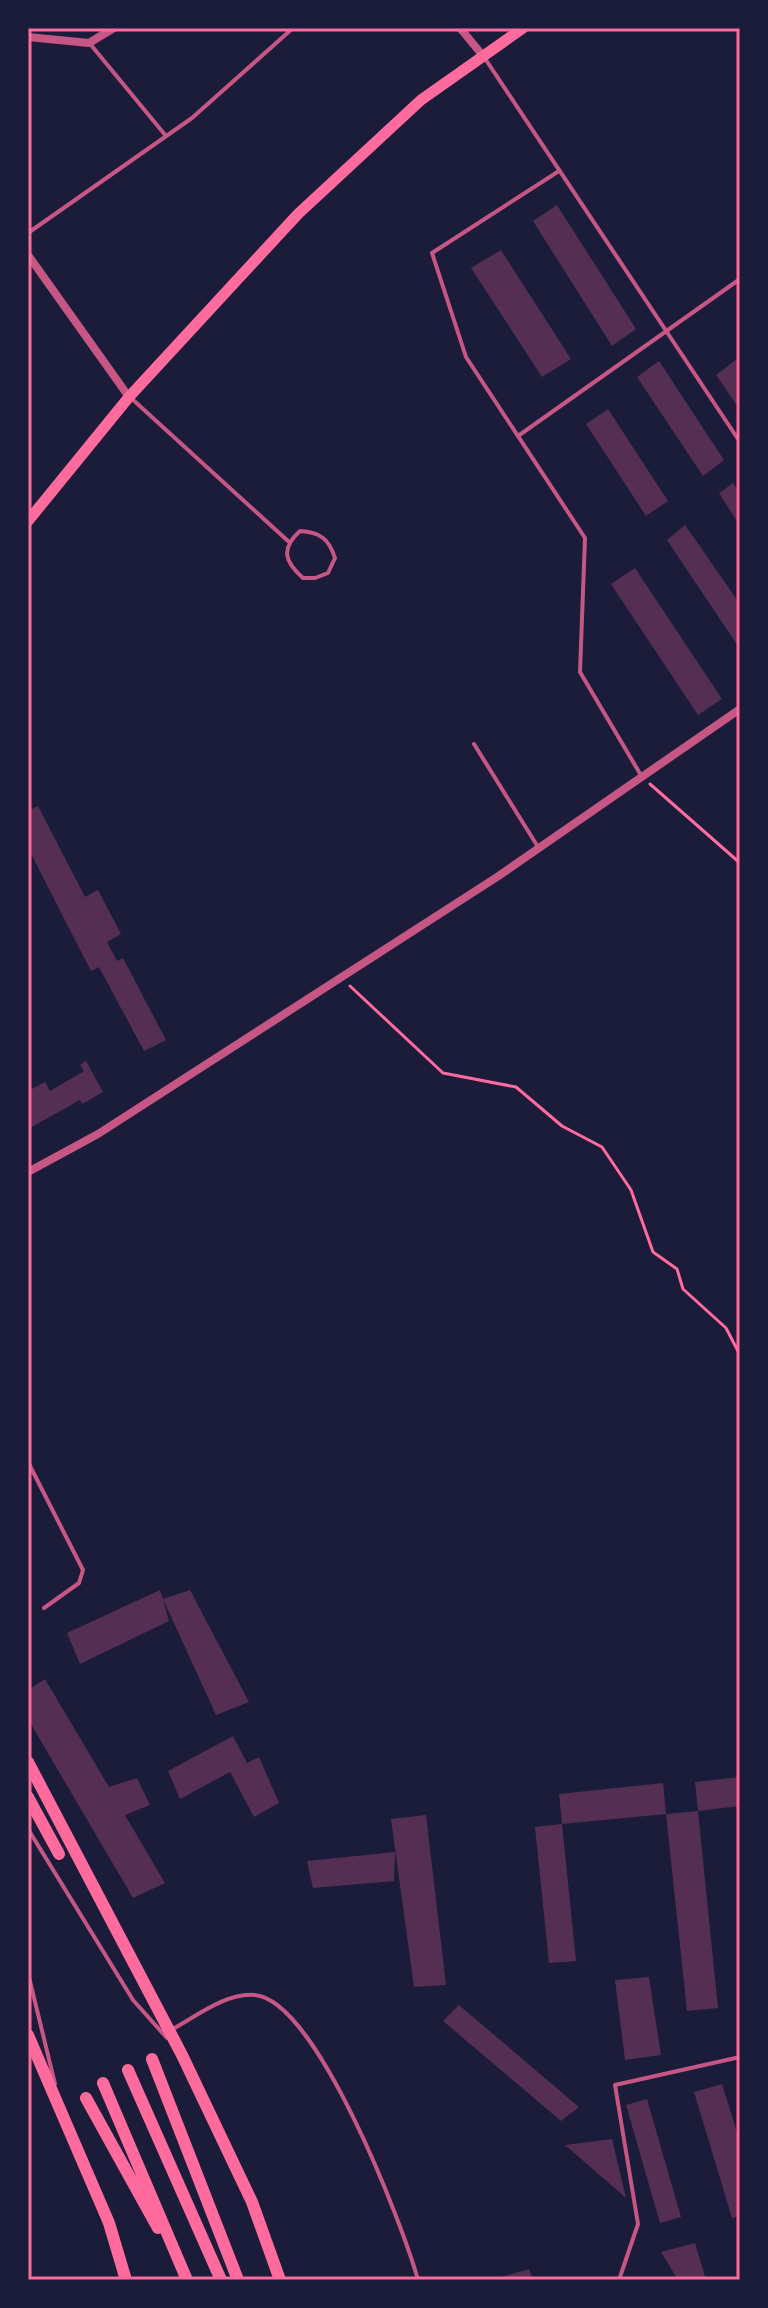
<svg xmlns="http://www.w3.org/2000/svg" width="768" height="2308" font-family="'Golos Text',sans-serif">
	<rect width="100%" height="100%" fill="#1b1b3a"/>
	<path fill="#542f53" d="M557,205L636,329L612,346L533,221Z
		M501,250L571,359L542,377L471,268Z
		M737,359L740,363V410L716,375Z
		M659,361L724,460L703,476L637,377Z
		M608,409L668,501L646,516L586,424Z
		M733,483L740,493V526L719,493Z
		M685,525L740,604V649L667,540Z
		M635,568L722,699L698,715L611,584Z
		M38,806L85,897L98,890L121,934L107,942L117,961L123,958L166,1040L144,1051L99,967L91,971L28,848V811Z
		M86,1061L103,1092L82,1104L80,1100L28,1129V1091L45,1082L50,1091L84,1071L80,1065Z
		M160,1590L163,1599L190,1590L249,1702L216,1715L163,1599L169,1621L80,1664L67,1633Z
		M45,1679L109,1787L137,1778L150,1805L125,1815L165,1883L133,1898L28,1719V1690Z
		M233,1736L247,1763L259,1757L279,1803L254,1817L230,1772L180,1799L168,1771Z
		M740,1777V1806L698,1811L695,1782Z
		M663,1783L666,1814L562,1824L559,1794Z
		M698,1811L718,2008L687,2011L666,1814Z
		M426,1815L446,1985L414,1987L391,1819Z
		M562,1824L576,1961L549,1963L535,1827Z
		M395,1852L394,1881L313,1888L307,1861Z
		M649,1977L661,2055L625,2060L615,1980Z
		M459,2005L579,2107L561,2121L443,2021Z
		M722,2084L740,2142V2216L732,2218L694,2092Z
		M647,2099L681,2217L660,2223L626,2105Z
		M612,2139L626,2198L565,2145Z
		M695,2243L706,2280H678L661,2252Z
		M529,2269L533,2280H495V2279Z"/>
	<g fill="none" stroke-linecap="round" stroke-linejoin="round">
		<path stroke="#ff6b9d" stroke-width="3" d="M650,784L740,863
			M350,986L443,1073L516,1087L562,1126L602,1147L631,1190L653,1252L677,1269L683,1289L726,1328L740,1355"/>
		<path stroke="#c65784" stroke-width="4" d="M736,28L740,30
			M91,45L166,136
			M484,57L740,442
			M559,171L432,253L466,357L585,538L580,672L642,777
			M28,233L192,118L293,28
			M131,398L288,541
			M518,436L740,279
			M300,531C320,532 329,539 335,558L328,573L315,578H303C285,562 280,549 300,531Z
			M474,744L538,847
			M28,1462L83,1570L79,1583L44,1608
			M28,1829L133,2000L167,2038
			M28,1973L55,2084
			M171,2030C195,2017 227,1992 255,1995C317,2001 402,2223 418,2280
			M619,2280L638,2224L615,2085L740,2057"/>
		<path stroke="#c65784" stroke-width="8" d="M460,28L484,57
			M28,37L89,43L114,28
			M28,255L129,397
			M28,1172L98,1134L497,877L740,709"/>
		<path stroke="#ff6b9d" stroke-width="11" d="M28,521L129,397L298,214L421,100L523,28"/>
		<path stroke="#ff6b9d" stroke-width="12" d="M28,1762L182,2055L252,2202L280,2280
			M28,2035L109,2223L126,2280"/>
		<path stroke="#ff6b9d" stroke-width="12" d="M28,1797L59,1854
			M152,2059L238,2280
			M128,2070L221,2280
			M103,2083L187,2280
			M86,2098L158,2228"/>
	</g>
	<rect width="768" height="2308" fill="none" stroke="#1b1b3a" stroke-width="60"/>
	<rect x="30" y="30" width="708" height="2248" fill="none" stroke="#ff6b9d" stroke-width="3"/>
</svg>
